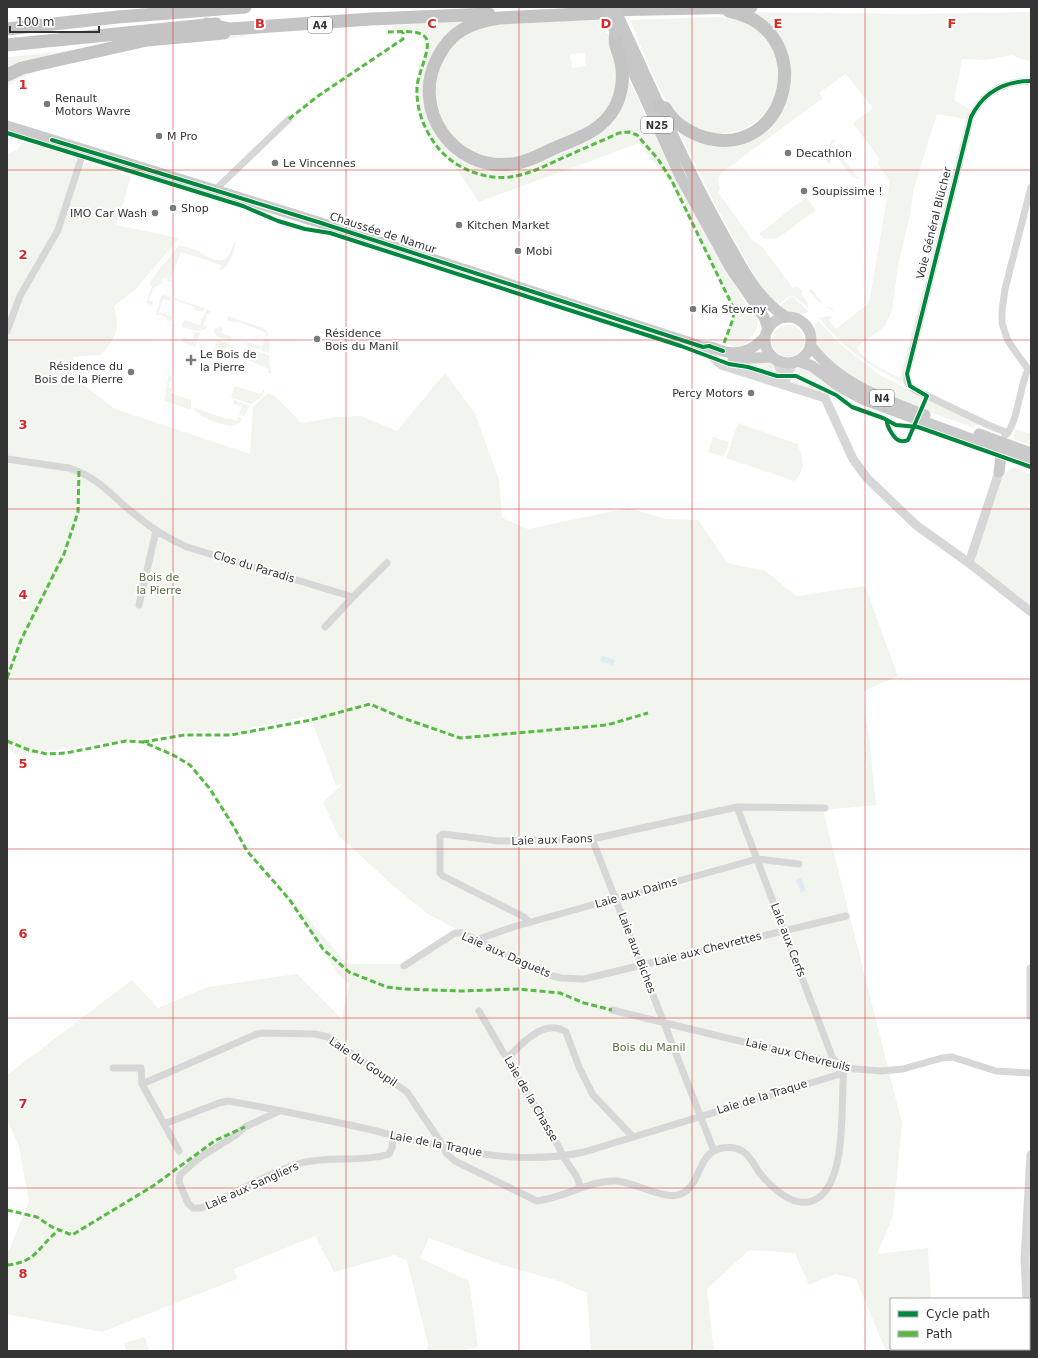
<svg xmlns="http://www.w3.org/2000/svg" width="1038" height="1358" font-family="'DejaVu Sans',sans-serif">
	<rect width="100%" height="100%" fill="#fff"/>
	<path fill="#f1f5ed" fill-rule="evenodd" d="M744,12L907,14L1031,12V61L1021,59L1012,55L986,60L962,59L954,100L971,110L963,134L927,277L903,383C870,367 842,347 819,318L827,316L833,317L829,320L836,329L869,303L890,181L877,163L880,160L853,123L873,108L846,74L819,93L823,98L721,173L718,178L720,190L718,192L753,241L764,249L793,288L797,286L803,292L801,294L808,303V308L794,296L788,297L777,306L761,288L718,210L677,128L745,140L788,91L791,63L779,36L772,29ZM937,114L966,119L900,378C885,371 866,362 856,348L885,326L892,311L898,266L911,210L913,191Z
		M718,17C728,18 739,19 748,24C802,54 781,134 719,133C708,133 695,130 685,123C661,105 643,48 630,20Z
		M478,19L440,47L433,124L489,167L590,137L628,78L674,176L739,292L752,312L759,318L756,331L744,346L736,347L725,343L736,314L735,308L696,229L694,230L670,182L639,143L479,202L458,171L435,148L421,124L417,107L415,88L419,66L426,51V45L417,32L393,31L392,26Z
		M600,20L606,34H608C615,56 622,79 612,101C602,126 535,154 509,158C499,160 488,158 479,155C456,147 445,129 437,108C432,97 435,80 438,69C443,57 451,43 463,36C492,17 565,21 600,20ZM585,53L586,66L572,68L570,54Z
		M245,35L244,37L166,44L128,49L36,71C27,77 13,79 7,88V77L17,72L127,46Z
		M78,50L7,71V57Z
		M833,139L836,141L832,144L857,177L861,175L860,178L857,179L852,177L832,150L830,142Z
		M24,141L73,156L76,158V165L83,167L85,163H88L131,177L116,225L179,238L136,289L114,306C120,331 117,335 101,355L72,357L82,373V384L115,409L250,454L253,407L267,394L274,395L302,423L336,417L361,416L397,431L445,373L475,413L499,480L502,518L528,529L629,508L666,519L698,520L727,563L765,571L797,596L865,586L898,676L864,691L865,715L869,736L876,805L823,810L902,1123L893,1216L877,1254L928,1248L931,1299L910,1297L909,1299H891V1349H909V1351H886L856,1279L835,1274L809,1285L795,1253L749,1250L707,1289L714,1351H591L587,1293L559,1281L499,1264L429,1238L420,1258L469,1281L478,1347L458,1351H427L428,1344L407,1261L395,1255L334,1272L315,1236L234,1269L237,1279L102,1332L7,1314V1251H9L29,1201L19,1147L7,1119V1075L132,980L158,1008L208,987L297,974L342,1019L349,983L338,974L280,885L347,964H402L456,929L428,914L390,883L338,835L323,802L343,784L336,785L310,716L236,731L183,732L18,755L7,748V154L17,150Z
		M823,148L831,159L830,165L818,151Z
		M806,197L816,210L778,238L765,239L759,234Z
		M235,240C237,247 229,267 222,270H220L221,265L181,252L170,280L175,282H168L167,277L161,279L162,284L153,288L149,301H153L152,305L146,303L152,286L150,285L151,280L179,245L200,251L201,254C223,263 227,265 235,240Z
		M812,289L826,308L830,306L834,311C823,307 817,299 809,291Z
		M162,294L171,297L170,301L163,299L159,312L172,316L171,321L167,320V317L159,315L158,316L156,314Z
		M793,297L809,311C800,319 787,313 777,309L789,298Z
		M174,298L205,308L203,312L195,310V307L174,300Z
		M206,309L212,311L206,315L207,318L203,324L204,326L207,325L206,329L200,331L182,327L184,320L200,325Z
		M228,316L263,328L267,331L269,337L266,336L267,333L236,321L235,323L227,320Z
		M818,320L839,343L878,374L922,397L921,405L925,406L927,400L978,423L980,426L975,425L974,428C918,407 855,391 815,345L814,327Z
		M772 341a16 16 0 1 1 32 0a16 16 0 1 1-32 0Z
		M221,327L223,328L221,333L232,337L231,341L218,337L214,332L215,329Z
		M195,332L200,333L195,347L182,342L183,337L192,340Z
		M265,338L270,339L269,353L246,345L247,342L262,347Z
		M217,340L230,344L229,348L226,347L225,350L227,351L226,357L213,352Z
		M246,348L269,355L271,374L268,373L269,369L243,358Z
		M723,360L736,362H770L773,363L778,374Z
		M796,367L809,369L856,405L888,416L887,418L854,405L838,394L797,374L789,373L791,369Z
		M168,374L172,378L168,387L172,389L170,393L191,400V410L165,401Z
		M789,377C801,376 839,398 849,407L842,405L829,396L793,384Z
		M235,386L261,394L263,389L265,390L260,398L251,404L231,397Z
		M234,400L250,406L244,416L239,415L242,407L233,404Z
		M193,407L227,419L228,418L237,421L238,417L243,419C240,422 237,426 232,426C223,426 195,416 193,407Z
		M738,423L797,444C804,458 806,468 795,481L726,458Z
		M1015,429L1031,434V445L1014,439Z
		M713,437L729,442L724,457L708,452Z
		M1013,467L1031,474V607L976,564L974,559L1000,481L1006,473Z
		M145,1337L149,1351H126L124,1343Z"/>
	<path fill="#ddebf3" d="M602,656L615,660L613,665L600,661Z
		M801,878L806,890L801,893L796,880Z"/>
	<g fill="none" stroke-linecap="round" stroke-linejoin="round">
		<path stroke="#d7d7d7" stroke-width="7" d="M215,190L289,119
			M7,331L20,296L58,230L84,150
			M1008,433L988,425L913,389L907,382V374L971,117C983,93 1004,81 1031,81
			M1005,435C1017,427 1020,385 1028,369L1008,341L1002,323V311L1005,289L1031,187
			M7,459L69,468C104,480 110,496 137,516C152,529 169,539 187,547L353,597L325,627
			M353,597L387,563
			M139,605L156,531
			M737,807L833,1059L838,1063
			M592,839L714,1151
			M529,922L524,917L443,876L440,873V836L443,834L499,841L592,839L737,807L825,808
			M476,940L513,927L757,859L799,864
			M404,966L455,933H462L549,975L561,978L584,979L846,916
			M612,1010L731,1039L832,1062L844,1068L881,1071L903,1069L942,1058L952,1057L996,1071L1031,1073
			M479,1011L560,1149C564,1163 579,1173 580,1188
			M507,1058C521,1045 544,1017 566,1032L579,1067L593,1095L633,1137
			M113,1068H141L142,1084L179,1151
			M142,1084L257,1034L263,1033L315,1034L328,1037L407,1092L444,1147L446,1153L455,1161L537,1201C564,1198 589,1180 616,1181C635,1182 665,1201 681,1194C702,1185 696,1153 722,1148C728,1147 736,1147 742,1151C751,1156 754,1165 759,1172C770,1186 792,1208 812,1201C849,1188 840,1101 844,1068
			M279,1111L245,1127L236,1135L199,1158L180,1175L179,1182L188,1203L193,1208H201C235,1195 266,1173 301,1163C330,1155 361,1163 389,1154L392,1148L393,1135
			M164,1124L219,1103L228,1101C275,1109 322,1119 368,1129C438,1146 512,1168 584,1152L837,1075L844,1068"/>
		<path stroke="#d7d7d7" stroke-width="9" d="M707,352L721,365L825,398L853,459L867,478L916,525L969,563L1031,612
			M777,361L786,385
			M786,383V376L793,363
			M969,563L999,472
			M1031,969V1016
			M1027,1299L1025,1260L1031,1155
			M1029,1320L1031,1336"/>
		<path stroke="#cacaca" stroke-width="11" d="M7,126L318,222L703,347C710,346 715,348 722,351C740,356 753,350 765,337
			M765 340a23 23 0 1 1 46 0a23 23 0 1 1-46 0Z
			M811,346C838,383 883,399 925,415
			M733,359L772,357
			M798,361L812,366L840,387L862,399L1031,461
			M979,434L1031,453
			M999,450L1001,457L999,472"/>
		<path stroke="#c7c7c7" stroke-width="11" d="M626,33C658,102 688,172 726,239C742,267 757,299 786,317
			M620,43L680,176L731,269L764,317L768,329"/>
		<path stroke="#c4c4c4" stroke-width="13" d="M612,9L603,13L499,18C486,20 473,23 462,30C452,36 443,47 438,57C410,109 453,171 511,164C527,163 543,153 557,147C579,138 603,130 615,107C622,94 624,77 621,62C619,52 613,44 616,33
			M604,10L751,7
			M207,24L230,29L371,19L489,14
			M7,29L118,17L245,7
			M7,45L216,24
			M7,75L22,68L147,40L224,33
			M659,106L665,108C673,122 688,132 703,137C789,163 821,29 729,11"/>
		<path stroke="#c7c7c7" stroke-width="11" d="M604,7L616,33
			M614,7L626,33"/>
		<path stroke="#58b947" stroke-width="3" stroke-dasharray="6 3" stroke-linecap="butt" d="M388,32C399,32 420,29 426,38C432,48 417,75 417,88C416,110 425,132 439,149C455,168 484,180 510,177C526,175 543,167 558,160C578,151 599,142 619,133L629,132L637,135L658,159L672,181L734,309L733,319L724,343
			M289,119L318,96L403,39V32
			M7,678L21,640L64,554L78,512L79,471
			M7,741L29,750L47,754L66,753L126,741L143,742L173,755L190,765L210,789L234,827L247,851L289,899L323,949L349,972L387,987L403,989L462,991L518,989L560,993L584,1003L612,1010
			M143,742L184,735H231L311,720L370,704L400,717L460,738L607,725L648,713
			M7,1210L37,1217L52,1227L72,1235L153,1186L216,1140L245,1127
			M7,1265C38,1262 37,1247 59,1230"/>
		<g stroke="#fff" stroke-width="6">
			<path id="cycleway" d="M7,133L243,206L278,221L305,229L330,233L681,346L729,364L748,367L777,376H796L836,395L852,407L883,418L896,425L918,427L1031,467
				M52,140L318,222L703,347L709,346L723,351
				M887,420C886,425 893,437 898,440C901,442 906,441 908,440L927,396L910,386L907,374L971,117C983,93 1004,81 1031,81"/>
		</g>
		<use href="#cycleway" stroke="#00873e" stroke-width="4"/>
	</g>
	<path fill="none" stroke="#d62828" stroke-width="1" stroke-opacity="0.55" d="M173,7V1351M346,7V1351M519,7V1351M692,7V1351M865,7V1351M7,170H1031M7,340H1031M7,509H1031M7,679H1031M7,849H1031M7,1018H1031M7,1188H1031"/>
	<g fill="#7a7a7a" stroke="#fff" stroke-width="1.5">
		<circle cx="47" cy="104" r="4"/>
		<circle cx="159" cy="136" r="4"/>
		<circle cx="788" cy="153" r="4"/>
		<circle cx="275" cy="163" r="4"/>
		<circle cx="804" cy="191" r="4"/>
		<circle cx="173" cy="208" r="4"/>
		<circle cx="155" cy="213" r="4"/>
		<circle cx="459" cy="225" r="4"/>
		<circle cx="518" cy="251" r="4"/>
		<circle cx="693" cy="309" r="4"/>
		<circle cx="317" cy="339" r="4"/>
		<path d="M189 354h4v4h4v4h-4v4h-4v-4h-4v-4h4z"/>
		<circle cx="131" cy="372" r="4"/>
		<circle cx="751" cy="393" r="4"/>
	</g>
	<g text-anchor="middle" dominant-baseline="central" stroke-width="4" stroke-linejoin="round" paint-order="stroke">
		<g fill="#fff" stroke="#707070" stroke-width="1">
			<rect x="308" y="17" width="24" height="16" rx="3"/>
			<rect x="641" y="117" width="32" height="16" rx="3"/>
			<rect x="870" y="390" width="24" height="16" rx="3"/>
		</g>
		<g font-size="10" font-weight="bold" fill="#333">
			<text x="320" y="25">A4</text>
			<text x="657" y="125">N25</text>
			<text x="882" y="398">N4</text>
		</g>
		<g font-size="11" fill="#333" stroke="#fff" text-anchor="start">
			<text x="55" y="98">Renault<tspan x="55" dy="13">Motors Wavre</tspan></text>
			<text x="167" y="136">M Pro</text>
			<text x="796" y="153">Decathlon</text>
			<text x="283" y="163">Le Vincennes</text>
			<text x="812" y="191">Soupissime !</text>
			<text x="181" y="208">Shop</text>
			<text x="147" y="213" text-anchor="end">IMO Car Wash</text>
			<text x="467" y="225">Kitchen Market</text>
			<text x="526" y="251">Mobi</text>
			<text x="701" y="309">Kia Steveny</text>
			<text x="325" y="333">Résidence<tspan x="325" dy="13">Bois du Manil</tspan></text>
			<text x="200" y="354">Le Bois de<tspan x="200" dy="13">la Pierre</tspan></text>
			<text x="123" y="366" text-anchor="end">Résidence du<tspan x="123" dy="13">Bois de la Pierre</tspan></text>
			<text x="743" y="393" text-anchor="end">Percy Motors</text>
		</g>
		<g font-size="11" fill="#333" stroke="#fff">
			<text transform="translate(934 223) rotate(-76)">Voie Général Blücher</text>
			<text transform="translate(383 233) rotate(18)">Chaussée de Namur</text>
			<text transform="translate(254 567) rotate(17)">Clos du Paradis</text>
			<text transform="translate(552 840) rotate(-2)">Laie aux Faons</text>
			<text transform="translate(636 893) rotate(-16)">Laie aux Daims</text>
			<text transform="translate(788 940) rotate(69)">Laie aux Cerfs</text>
			<text transform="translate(708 949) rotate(-14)">Laie aux Chevrettes</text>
			<text transform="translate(637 953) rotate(69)">Laie aux Biches</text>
			<text transform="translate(506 955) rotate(24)">Laie aux Daguets</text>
			<text transform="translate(798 1055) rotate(14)">Laie aux Chevreuils</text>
			<text transform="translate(363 1062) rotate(34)">Laie du Goupil</text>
			<text transform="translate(762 1097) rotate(-17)">Laie de la Traque</text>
			<text transform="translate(531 1099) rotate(60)">Laie de la Chasse</text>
			<text transform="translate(436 1144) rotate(11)">Laie de la Traque</text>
			<text transform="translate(252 1186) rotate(-24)">Laie aux Sangliers</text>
		</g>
		<g font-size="11" fill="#56703f" stroke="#fff">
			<text x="159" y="577">Bois de<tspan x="159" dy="13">la Pierre</tspan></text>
			<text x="649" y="1047">Bois du Manil</text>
		</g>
	</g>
	<g font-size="13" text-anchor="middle" font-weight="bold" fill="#d62828" stroke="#fff" stroke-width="4" stroke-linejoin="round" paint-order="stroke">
		<text x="260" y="28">B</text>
		<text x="432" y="28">C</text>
		<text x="606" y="28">D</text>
		<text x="778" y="28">E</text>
		<text x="952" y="28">F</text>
		<text x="23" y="89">1</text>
		<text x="23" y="259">2</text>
		<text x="23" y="429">3</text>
		<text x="23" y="599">4</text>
		<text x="23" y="768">5</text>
		<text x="23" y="938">6</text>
		<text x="23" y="1108">7</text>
		<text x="23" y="1278">8</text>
	</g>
	<rect width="1038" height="1358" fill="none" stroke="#333333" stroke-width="16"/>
	<rect x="890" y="1298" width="140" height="52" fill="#ffffff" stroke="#adadad"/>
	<rect x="898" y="1311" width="20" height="6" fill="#00873e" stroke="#adadad"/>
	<text x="926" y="1318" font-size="12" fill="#333333">Cycle path</text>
	<rect x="898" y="1331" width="20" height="6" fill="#58b947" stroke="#adadad"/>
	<text x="926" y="1338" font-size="12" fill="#333333">Path</text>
	<path d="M10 26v6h89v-6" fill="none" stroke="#333333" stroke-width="2"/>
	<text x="16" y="26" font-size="12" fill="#333333" stroke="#ffffff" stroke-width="3" paint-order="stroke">100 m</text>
</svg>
